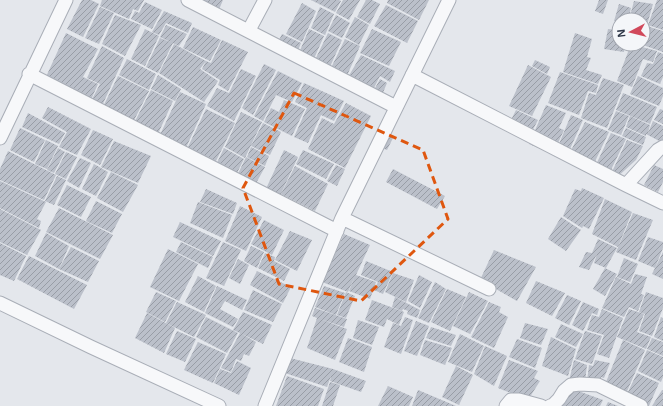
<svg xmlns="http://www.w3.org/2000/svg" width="663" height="406" font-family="Arial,sans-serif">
	<defs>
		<pattern id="building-hatch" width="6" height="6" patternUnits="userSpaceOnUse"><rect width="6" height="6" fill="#bbc0ca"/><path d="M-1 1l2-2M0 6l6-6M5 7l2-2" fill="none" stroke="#989da6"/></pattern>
	</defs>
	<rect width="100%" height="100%" fill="#e4e7ec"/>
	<path fill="url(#building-hatch)" d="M82,0H91L99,4L83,37L67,29Z
		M102,0H144L138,11L133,9L129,19L100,6Z
		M203,0H223L218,12L201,4Z
		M311,0H339L341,1L335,12Z
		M343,0H360L349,20L336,13Z
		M366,0H372L380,4L370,24L357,17Z
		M388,0H429L419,20L387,3Z
		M599,0H608L603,14L595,11Z
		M657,0H663V30L648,25Z
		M634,1L653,4L647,25L643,24V20H629Z
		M145,2L162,10L152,29L131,19L135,11L139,13Z
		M302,3L316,11L302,42L286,34Z
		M619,4L631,8L628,20H619V22L614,21Z
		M386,5L418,21L407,43L374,26Z
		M100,7L114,13L99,44L85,38Z
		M320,7L334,14L325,35L311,28Z
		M164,11L192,23L188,33L166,23L159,35L152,32Z
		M115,15L141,25L125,56L102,44Z
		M336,15L350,23L342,38L328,31Z
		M355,17L369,25L359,45L345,37Z
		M166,25L187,34L179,46L160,37Z
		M617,25H619V44H625L624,52L604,49L608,29L616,30Z
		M643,25L663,31V52L640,44H643Z
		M193,27L221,40L210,61L183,48Z
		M145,29L159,36L145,66L131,59Z
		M309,29L324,36L313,61L299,53Z
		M372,29L401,42L389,66L360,53Z
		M66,33L98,49L83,77L98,84L90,102L45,79Z
		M328,33L342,40L329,69L314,62Z
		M575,33L592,39L587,57L591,58L586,70L602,75L598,84L563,72Z
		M282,34L301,43L297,53L277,44Z
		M160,38L173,43L158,73L146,67Z
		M345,39L360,46L346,78L330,70Z
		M222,40L248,52L228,91L218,85L220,80L202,69L206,61L211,63Z
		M174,44L206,61L200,69L218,81L204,102L159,73Z
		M631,44L657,51L653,62L643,59L632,87L617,81Z
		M102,46L124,58L101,108L90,103L100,84L87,78Z
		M658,52L663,54V77L660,84L641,76L647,63L653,64Z
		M361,55L395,71L390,82L380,76L372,92L347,79Z
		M127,59L156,74L149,90L119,75Z
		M535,60L550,67L547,74L532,66Z
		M264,64L276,70L253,115L242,108Z
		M528,65L551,77L532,116L509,106Z
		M241,69L256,76L234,121L207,106L217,88L229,93Z
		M278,71L302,83L292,102L276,95L263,121L254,116Z
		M560,72L598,85L596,93L588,91L579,115L548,103Z
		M158,75L181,89L175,101L151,89Z
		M118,76L149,91L129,130L99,115Z
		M638,76L663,88V96L659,106L630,94Z
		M603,78L624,85L607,128L581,118L589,93L596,95Z
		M380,79L387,83L382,95L374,90Z
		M304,83L344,101L334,121L321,115L308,143L294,137L307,108L295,102Z
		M151,90L173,101L157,136L133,125Z
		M180,92L206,104L185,150L159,137Z
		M623,93L657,107L650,124L616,110Z
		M284,100L305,109L292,136L264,122L271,108L279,112Z
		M346,103L371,116L345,168L308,149L322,118L334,124Z
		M546,105L566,113L559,128L564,130L553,154L529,144Z
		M48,107L91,129L77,155L59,147L67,132L42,118Z
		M206,109L235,123L214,165L186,151Z
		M660,109L663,110V124L654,120Z
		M516,110L538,120L527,141L506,130Z
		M616,111L629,116L621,135L608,130Z
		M241,112L262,122L245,158L225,147Z
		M28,113L65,133L59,144L22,127Z
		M571,115L583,120L565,160L554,156Z
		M630,116L650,125L648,133L653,121L663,126V143L646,134V136L626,127Z
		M585,122L609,132L590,172L566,161Z
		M263,123L281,132L270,155L251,146Z
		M20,128L45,140L34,162L10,150Z
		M626,128L646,137L643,145L622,136Z
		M93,130L113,139L100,165L81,155Z
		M385,133L394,136L387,150L379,147Z
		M611,133L626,139L606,180L592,173Z
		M46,140L58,146L47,169L35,164Z
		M627,140L643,146L636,160L615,179L610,176Z
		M114,141L151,156L138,183L101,167Z
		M251,147L269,156L265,166L247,157Z
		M58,148L65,152L54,173L47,170Z
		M224,148L244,159L235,177L215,167Z
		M284,150L298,157L278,200L264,193Z
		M303,150L334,164L326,179L296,164Z
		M8,151L56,175L44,200L0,180V169Z
		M66,152L77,157L66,179L55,174Z
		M246,157L265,167L254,187L236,178Z
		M80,158L91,163L79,188L67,181Z
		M94,164L108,172L96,196L82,189Z
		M336,165L345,169L337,186L327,181Z
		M654,165L663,169V182L658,192L644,185Z
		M295,166L328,184L315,211L281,194Z
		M393,169L445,196L437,209L386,182Z
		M111,172L138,185L123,212L97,198Z
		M57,176L66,180L54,205L45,201Z
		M0,181L46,202L37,219L41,221L39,228L0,208Z
		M67,185L91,197L81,217L57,205Z
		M582,188L604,198L589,229L583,226L582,228L563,216L575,189L581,191Z
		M206,189L237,203L233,214L200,202Z
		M605,199L632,212L618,247L592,234Z
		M96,201L122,214L112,233L86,221Z
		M198,202L232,215L223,238L190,223Z
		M240,206L262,217L246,251L225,241Z
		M59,208L113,235L100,259L46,232Z
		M0,209L41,230L27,255L0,242Z
		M633,213L653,220L636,260L616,252Z
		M561,217L581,230L566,251L548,239Z
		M264,220L284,230L272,255L251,244Z
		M180,222L221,241L213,256L173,237Z
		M290,231L312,240L297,271L275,260Z
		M46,233L69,246L59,269L35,256Z
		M344,234L370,245L356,275L376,282L370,299L349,291L355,276L348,292L322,282Z
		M648,237L663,242V248L655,268L638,261Z
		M598,239L617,248L606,268L594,263L597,254L589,270L579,267L586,252L592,253Z
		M181,242L213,257L208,268L176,252Z
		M223,242L241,250L224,286L206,278Z
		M0,243L26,256L14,281L0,275Z
		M251,246L264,252L257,268L244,261Z
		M71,247L99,261L88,282L59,269Z
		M168,249L198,264L179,301L150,287Z
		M494,250L536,267L517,301L480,280Z
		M663,252V279L652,274Z
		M265,253L275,257L274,261L290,269L284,281L258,268Z
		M29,256L87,285L74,309L17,279Z
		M624,258L638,264L630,282L617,277Z
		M238,259L249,265L240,284L229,278Z
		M366,261L393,272L383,294L374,290L378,282L361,275Z
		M605,268L617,274L605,296L593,289Z
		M257,271L291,287L283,303L250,285Z
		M393,273L414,280L406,302L385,292Z
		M635,274L647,277L641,294L644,295L638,311L629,307L624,317L602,308L616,277L631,284Z
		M419,275L432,282L420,308L408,301Z
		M198,276L216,286L204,312L185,302Z
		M536,281L565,293L552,316L526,303Z
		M435,282L446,289L429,323L418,318Z
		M217,286L247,300L242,310L225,301L220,309L238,319L233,327L205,313Z
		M324,286L345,293L336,315L315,307Z
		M447,289L466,297L450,331L431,322Z
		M253,290L282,304L273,322L244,310Z
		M156,292L176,301L165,322L146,312Z
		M346,292L355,296L346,318L337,315Z
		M469,292L488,301L470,334L453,326Z
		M646,292L663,298V308L652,336L639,331L645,314L639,312Z
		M567,295L581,301L569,325L555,318Z
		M395,297L420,310L417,318L407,314L408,311L403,309L402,311L392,307Z
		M372,300L404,312L399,325L387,319L384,327L365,320Z
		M177,302L206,315L194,337L166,323Z
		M489,302L501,307L499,312L508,317L494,348L471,337Z
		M583,302L599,309L597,315L592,313L583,331L572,325Z
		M315,308L347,319L344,327L320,319L347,329L335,360L307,348L317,318L312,316Z
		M602,309L623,318L609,358L597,354L604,335L587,330L592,315L599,317Z
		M629,309L644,314L637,332L651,337L646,349L617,337Z
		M243,312L272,325L263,344L242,334L256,342L249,356L244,354L241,361L236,359L231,372L221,368L240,333L233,330Z
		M147,313L175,328L164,353L135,338Z
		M206,317L238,333L227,353L196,337Z
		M405,317L413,320L401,354L384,347L393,323L401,326Z
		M661,317L663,318V341L654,337Z
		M358,320L379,327L372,345L353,338Z
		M416,321L429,326L417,356L404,351Z
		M525,323L548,329L541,345L520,338Z
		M561,324L583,334L576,347L555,337Z
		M431,327L456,335L451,346L426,338Z
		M177,331L196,339L185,362L166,354Z
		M585,331L602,336L592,364L575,359Z
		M460,334L484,346L472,372L448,362Z
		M551,337L576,349L568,376L542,366Z
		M348,338L372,347L364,372L339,362Z
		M652,338L663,342V356L647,349Z
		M517,339L542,348L535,368L509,357Z
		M425,340L452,348L445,365L420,355Z
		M623,340L645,350L625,396L604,387Z
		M198,342L226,354L213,383L184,370Z
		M485,346L507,356L494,386L474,374Z
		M647,350L663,357V377L661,382L638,371Z
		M290,358L333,369L366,381L361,392L330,381L331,376L327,387L285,373Z
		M509,360L538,371L534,378L540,381L528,400L498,388Z
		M574,360L587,365L585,382L569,381Z
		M595,360L610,363L604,378L601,377L598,384L587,381L589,365L593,366Z
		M237,361L251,368L239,395L214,383L220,369L231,373Z
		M456,366L473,375L459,405L442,397Z
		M637,373L659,383L649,406H645L626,396Z
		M287,376L324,389L318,406H276Z
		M330,382L340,385L333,406H322Z
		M388,386L413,397L409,406H378Z
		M570,388L603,400L600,406H562Z
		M418,390L456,406H412Z
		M662,390H663V406H652Z
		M608,402L618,406H606Z"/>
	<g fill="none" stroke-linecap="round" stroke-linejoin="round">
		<g stroke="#a9aeb7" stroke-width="15">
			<path id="minor" d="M188,0L396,107
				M249,30L265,0
				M29,74L337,231
				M412,75L626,185L663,203
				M0,138L66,0
				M626,185L658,150L663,147
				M342,218L489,289
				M0,303L91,347L219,406
				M265,406L342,218L449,0
				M506,406L511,400H519L541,406
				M550,406L553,405L559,399L564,391L571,385L580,384L598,385L641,406"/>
		</g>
		<use href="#minor" stroke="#f7f8fa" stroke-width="13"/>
	</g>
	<path fill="none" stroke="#df570f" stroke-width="3" stroke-dasharray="8 5" stroke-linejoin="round" d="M294,93L423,150L448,219L361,301L279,284L243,188Z"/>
	<g transform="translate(631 32) rotate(263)"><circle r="19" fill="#f4f6f9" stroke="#a4a8b1"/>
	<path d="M0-3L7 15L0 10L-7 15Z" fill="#d1495b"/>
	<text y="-6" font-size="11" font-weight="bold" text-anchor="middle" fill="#2b3445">N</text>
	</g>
</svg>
